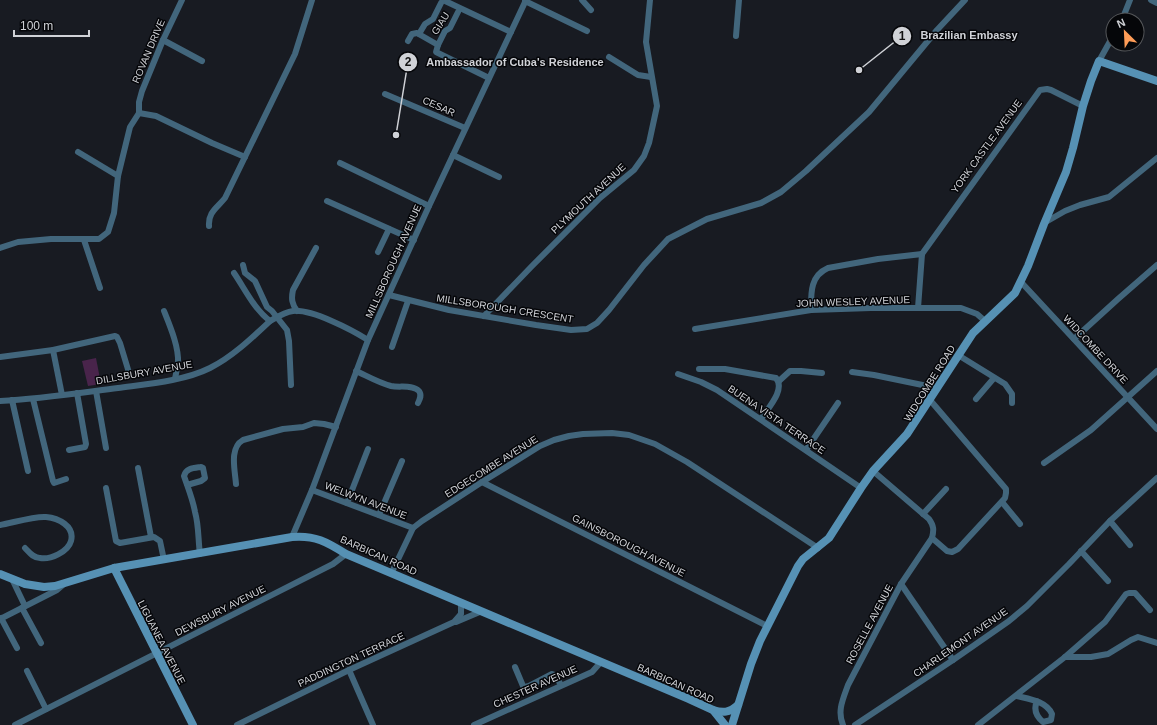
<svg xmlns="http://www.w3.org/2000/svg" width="1157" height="725" font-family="Arial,sans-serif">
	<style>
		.green { fill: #49244b }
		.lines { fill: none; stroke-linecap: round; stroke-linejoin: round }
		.street { stroke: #42667c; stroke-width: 6 }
		.secondary { stroke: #5691b4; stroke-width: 8 }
		.labels { text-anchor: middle; stroke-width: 3; stroke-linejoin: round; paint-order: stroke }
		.street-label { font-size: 10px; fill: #d0d2d7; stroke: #050609 }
		.leader { fill: none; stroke: #d0d2d7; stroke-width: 1.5 }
		.callout-dot { fill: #d0d2d7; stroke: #050609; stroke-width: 1.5 }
		.mark-label { font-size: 12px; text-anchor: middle; font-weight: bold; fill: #111 }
		.callout-label { font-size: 11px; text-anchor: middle; font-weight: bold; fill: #d0d2d7; stroke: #050609; stroke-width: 3; stroke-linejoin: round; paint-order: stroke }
	</style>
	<rect width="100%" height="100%" fill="#181b22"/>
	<path class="green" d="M96,358l5,26 -13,2 -6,-25z"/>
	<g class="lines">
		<g class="street">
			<path d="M443,0l68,32"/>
			<path d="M582,0l9,10"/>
			<path d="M1151,0l6,3"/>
			<path d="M525,1l62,30"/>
			<path d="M458,12l-8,16 -5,3 -7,14 -2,7 53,26"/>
			<path d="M1122,20l8,-20"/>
			<path d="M419,34l6,-10 8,-5 8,-16"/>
			<path d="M736,36l3,-36"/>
			<path d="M163,40l39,21"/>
			<path d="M408,41l4,-7 5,-1 21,12"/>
			<path d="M609,57l29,18 13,2"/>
			<path d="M1099,61l14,-25"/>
			<path d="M385,94l80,34"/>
			<path d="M139,113l17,3 56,27 33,14"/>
			<path d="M78,152l40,24"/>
			<path d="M453,155l46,22"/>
			<path d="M340,163l89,43"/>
			<path d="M327,201l87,39"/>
			<path d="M1044,223l21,-12 15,-6 29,-8 48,-39"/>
			<path d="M209,226c-1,-14 8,-18 16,-28l70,-144 17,-54"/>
			<path d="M84,240l16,48"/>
			<path d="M0,248l18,-6 33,-3h48l9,-7 6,-19 4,-37 12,-49 9,-14v-11l3,-11 21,-51 19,-40"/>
			<path d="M378,252l11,-23"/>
			<path d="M922,254l118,-164 7,-1 4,1 32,16"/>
			<path d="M243,265l2,8 10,8 12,26 5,4 15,19 2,11 2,44"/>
			<path d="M234,273c11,16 20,36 36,48"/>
			<path d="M1021,282l136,147"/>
			<path d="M389,295l60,15 87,15 35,5 16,-1 10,-6 12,-13 35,-45 24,-26 39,-20 54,-16 20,-11 25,-21 63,-59 68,-82 28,-30"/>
			<path d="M918,308l4,-54"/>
			<path d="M811,310c0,-17 -1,-34 17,-42l50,-9 44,-5"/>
			<path d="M164,311c6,15 15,36 14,52 -1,5 -2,11 -3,16"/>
			<path d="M297,311c-5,-7 -6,-12 -4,-21l23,-42"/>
			<path d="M484,316l48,-50 68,-68 34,-28 10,-14 5,-13 8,-37 -11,-64 4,-42"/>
			<path d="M695,329l116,-19 60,-2h90l16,6 8,7"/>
			<path d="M1074,339l44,-40 39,-34"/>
			<path d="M392,347l16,-46"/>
			<path d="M53,350l9,45"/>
			<path d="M958,355l47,29 7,10v9"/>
			<path d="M0,357l53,-7 62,-14 2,1 3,6 10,33"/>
			<path d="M699,369h26l51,9c10,12 -9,31 -15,41"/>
			<path d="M356,371c11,5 23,12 35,15 9,2 21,-2 28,5 3,4 1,8 -1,12"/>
			<path d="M852,372l22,3 63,13"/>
			<path d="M678,374l23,8 16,8 144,98"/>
			<path d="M779,381l11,-10h11l21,2"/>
			<path d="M96,391l10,57"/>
			<path d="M33,399l20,82 1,2 12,-4"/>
			<path d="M976,399l18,-21"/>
			<path d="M12,400l16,71"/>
			<path d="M0,401c40,-2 79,-8 118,-13 29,-4 66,-7 92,-20 22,-11 42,-30 60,-47 7,-4 15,-9 23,-10 19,-2 59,19 75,29"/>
			<path d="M69,450l16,-3 1,-3 -9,-51"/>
			<path d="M806,450l32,-47"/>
			<path d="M1044,463l47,-33 66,-59"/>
			<path d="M138,468l13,69"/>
			<path d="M873,471l56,48c5,7 5,11 3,19l15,13 5,1 6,-3 47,-51 1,-5v-4l-76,-89"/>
			<path d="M482,482l285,144"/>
			<path d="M236,484c-1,-14 -7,-36 7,-44l40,-11 20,-2 11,-4 10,1 12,3"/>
			<path d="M187,485l14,-4 4,-3 -2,-10 -2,-1c-7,1 -15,1 -17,9 4,12 9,24 11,36 4,14 3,28 5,42"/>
			<path d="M106,488l10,53 4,2 34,-6 6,4 4,19"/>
			<path d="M312,490l101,38"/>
			<path d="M1002,502l18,22"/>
			<path d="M347,503l21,-54"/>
			<path d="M923,514l23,-25"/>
			<path d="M379,515l23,-54"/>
			<path d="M1110,521l20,24"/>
			<path d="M0,525c12,-2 34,-9 46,-8 12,1 29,9 25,24 -3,11 -21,19 -31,17 -7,0 -11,-6 -15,-10"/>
			<path d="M292,537l20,-47 56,-150 61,-134 97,-206"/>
			<path d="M1081,551l27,30"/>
			<path d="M392,572l21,-44 9,-7 60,-39 58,-36 14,-6 15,-4 14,-2 29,-1 17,2 26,9 32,18 131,86"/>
			<path d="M12,579l13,27"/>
			<path d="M901,584l52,76"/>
			<path d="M22,608l19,35"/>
			<path d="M1,618l16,30"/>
			<path d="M0,619l57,-29 7,-6"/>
			<path d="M456,622l26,-11"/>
			<path d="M1065,657h26l17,-3 23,-14 7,-3 19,6"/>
			<path d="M515,667l8,19 2,1 4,-1 23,-12 3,1 6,10"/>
			<path d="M349,670l24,55"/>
			<path d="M27,671l19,38"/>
			<path d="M1017,696c12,3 29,5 35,18l-1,6 -8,2c-6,-5 -10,-12 -6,-21"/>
			<path d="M15,725l318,-161 13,-10"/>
			<path d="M237,725l112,-55 105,-48 7,-8v-12"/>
			<path d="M474,725l118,-53 9,-10"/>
			<path d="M843,725c-6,-14 0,-26 5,-40l53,-101 31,-46"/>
			<path d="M855,725l98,-65 56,-39 18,-15 42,-42 41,-43 47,-43"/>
			<path d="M978,725l87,-68 40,-35 21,-28 3,-1h6l15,17"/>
		</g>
		<g class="secondary">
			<path d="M114,568l79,157"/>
			<path d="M0,574l25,10 19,3 11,-1 59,-18 178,-31c23,-2 35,5 54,17l343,145 24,11 12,15"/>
			<path d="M713,710c10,3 16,3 25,-5"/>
			<path d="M732,725l19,-61 9,-23 38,-75 5,-7 26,-21 32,-50 12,-17 34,-37 66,-101 42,-40 13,-27 16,-42 22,-52 7,-24 10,-42 8,-25 8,-20 58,20"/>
		</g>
	</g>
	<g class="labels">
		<g class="street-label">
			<text transform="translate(440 23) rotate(-57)" y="4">GIAU</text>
			<text transform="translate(148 51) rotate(-67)" y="4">ROVAN DRIVE</text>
			<text transform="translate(439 106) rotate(24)" y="4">CESAR</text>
			<text transform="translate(986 146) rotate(-54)" y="4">YORK CASTLE AVENUE</text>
			<text transform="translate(588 198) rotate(-43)" y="4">PLYMOUTH AVENUE</text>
			<text transform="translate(393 261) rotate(-66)" y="4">MILLSBOROUGH AVENUE</text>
			<text transform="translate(853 301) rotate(-2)" y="4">JOHN WESLEY AVENUE</text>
			<text transform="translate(505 308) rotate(9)" y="4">MILLSBOROUGH CRESCENT</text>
			<text transform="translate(1096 349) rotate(47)" y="4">WIDCOMBE DRIVE</text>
			<text transform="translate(144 372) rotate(-10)" y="4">DILLSBURY AVENUE</text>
			<text transform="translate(929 383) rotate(-58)" y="4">WIDCOMBE ROAD</text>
			<text transform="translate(777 419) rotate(34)" y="4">BUENA VISTA TERRACE</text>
			<text transform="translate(491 466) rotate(-32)" y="4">EDGECOMBE AVENUE</text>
			<text transform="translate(366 500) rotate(21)" y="4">WELWYN AVENUE</text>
			<text transform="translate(629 545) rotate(27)" y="4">GAINSBOROUGH AVENUE</text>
			<text transform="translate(379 555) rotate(24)" y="4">BARBICAN ROAD</text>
			<text transform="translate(220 610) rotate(-27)" y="4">DEWSBURY AVENUE</text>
			<text transform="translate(869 624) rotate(-62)" y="4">ROSELLE AVENUE</text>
			<text transform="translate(162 642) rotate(63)" y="4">LIGUANEA AVENUE</text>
			<text transform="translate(960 642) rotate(-35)" y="4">CHARLEMONT AVENUE</text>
			<text transform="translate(351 659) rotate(-25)" y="4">PADDINGTON TERRACE</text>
			<text transform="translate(676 683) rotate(24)" y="4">BARBICAN ROAD</text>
			<text transform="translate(535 686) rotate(-24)" y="4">CHESTER AVENUE</text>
		</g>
	</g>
	<path class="leader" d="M859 70L902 36M396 135L408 62"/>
	<g class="callout-dot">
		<circle cx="859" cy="70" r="4"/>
		<circle cx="396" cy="135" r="4"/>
		<circle cx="902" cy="36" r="10"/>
		<circle cx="408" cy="62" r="10"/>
	</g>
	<g class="mark-label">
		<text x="902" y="40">1</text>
		<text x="408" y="66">2</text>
	</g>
	<g class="callout-label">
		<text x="969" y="39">Brazilian Embassy</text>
		<text x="515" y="66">Ambassador of Cuba's Residence</text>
	</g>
	<g transform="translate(1125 32) rotate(336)"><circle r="19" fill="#050609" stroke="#56585b"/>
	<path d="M0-3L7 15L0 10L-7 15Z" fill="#fe9c57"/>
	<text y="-6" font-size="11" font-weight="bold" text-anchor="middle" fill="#d0d2d7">N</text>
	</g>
	<path d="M14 30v6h75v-6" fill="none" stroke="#d0d2d7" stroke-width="2"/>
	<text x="20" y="30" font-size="12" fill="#d0d2d7" stroke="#050609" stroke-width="3" paint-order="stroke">100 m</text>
</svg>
